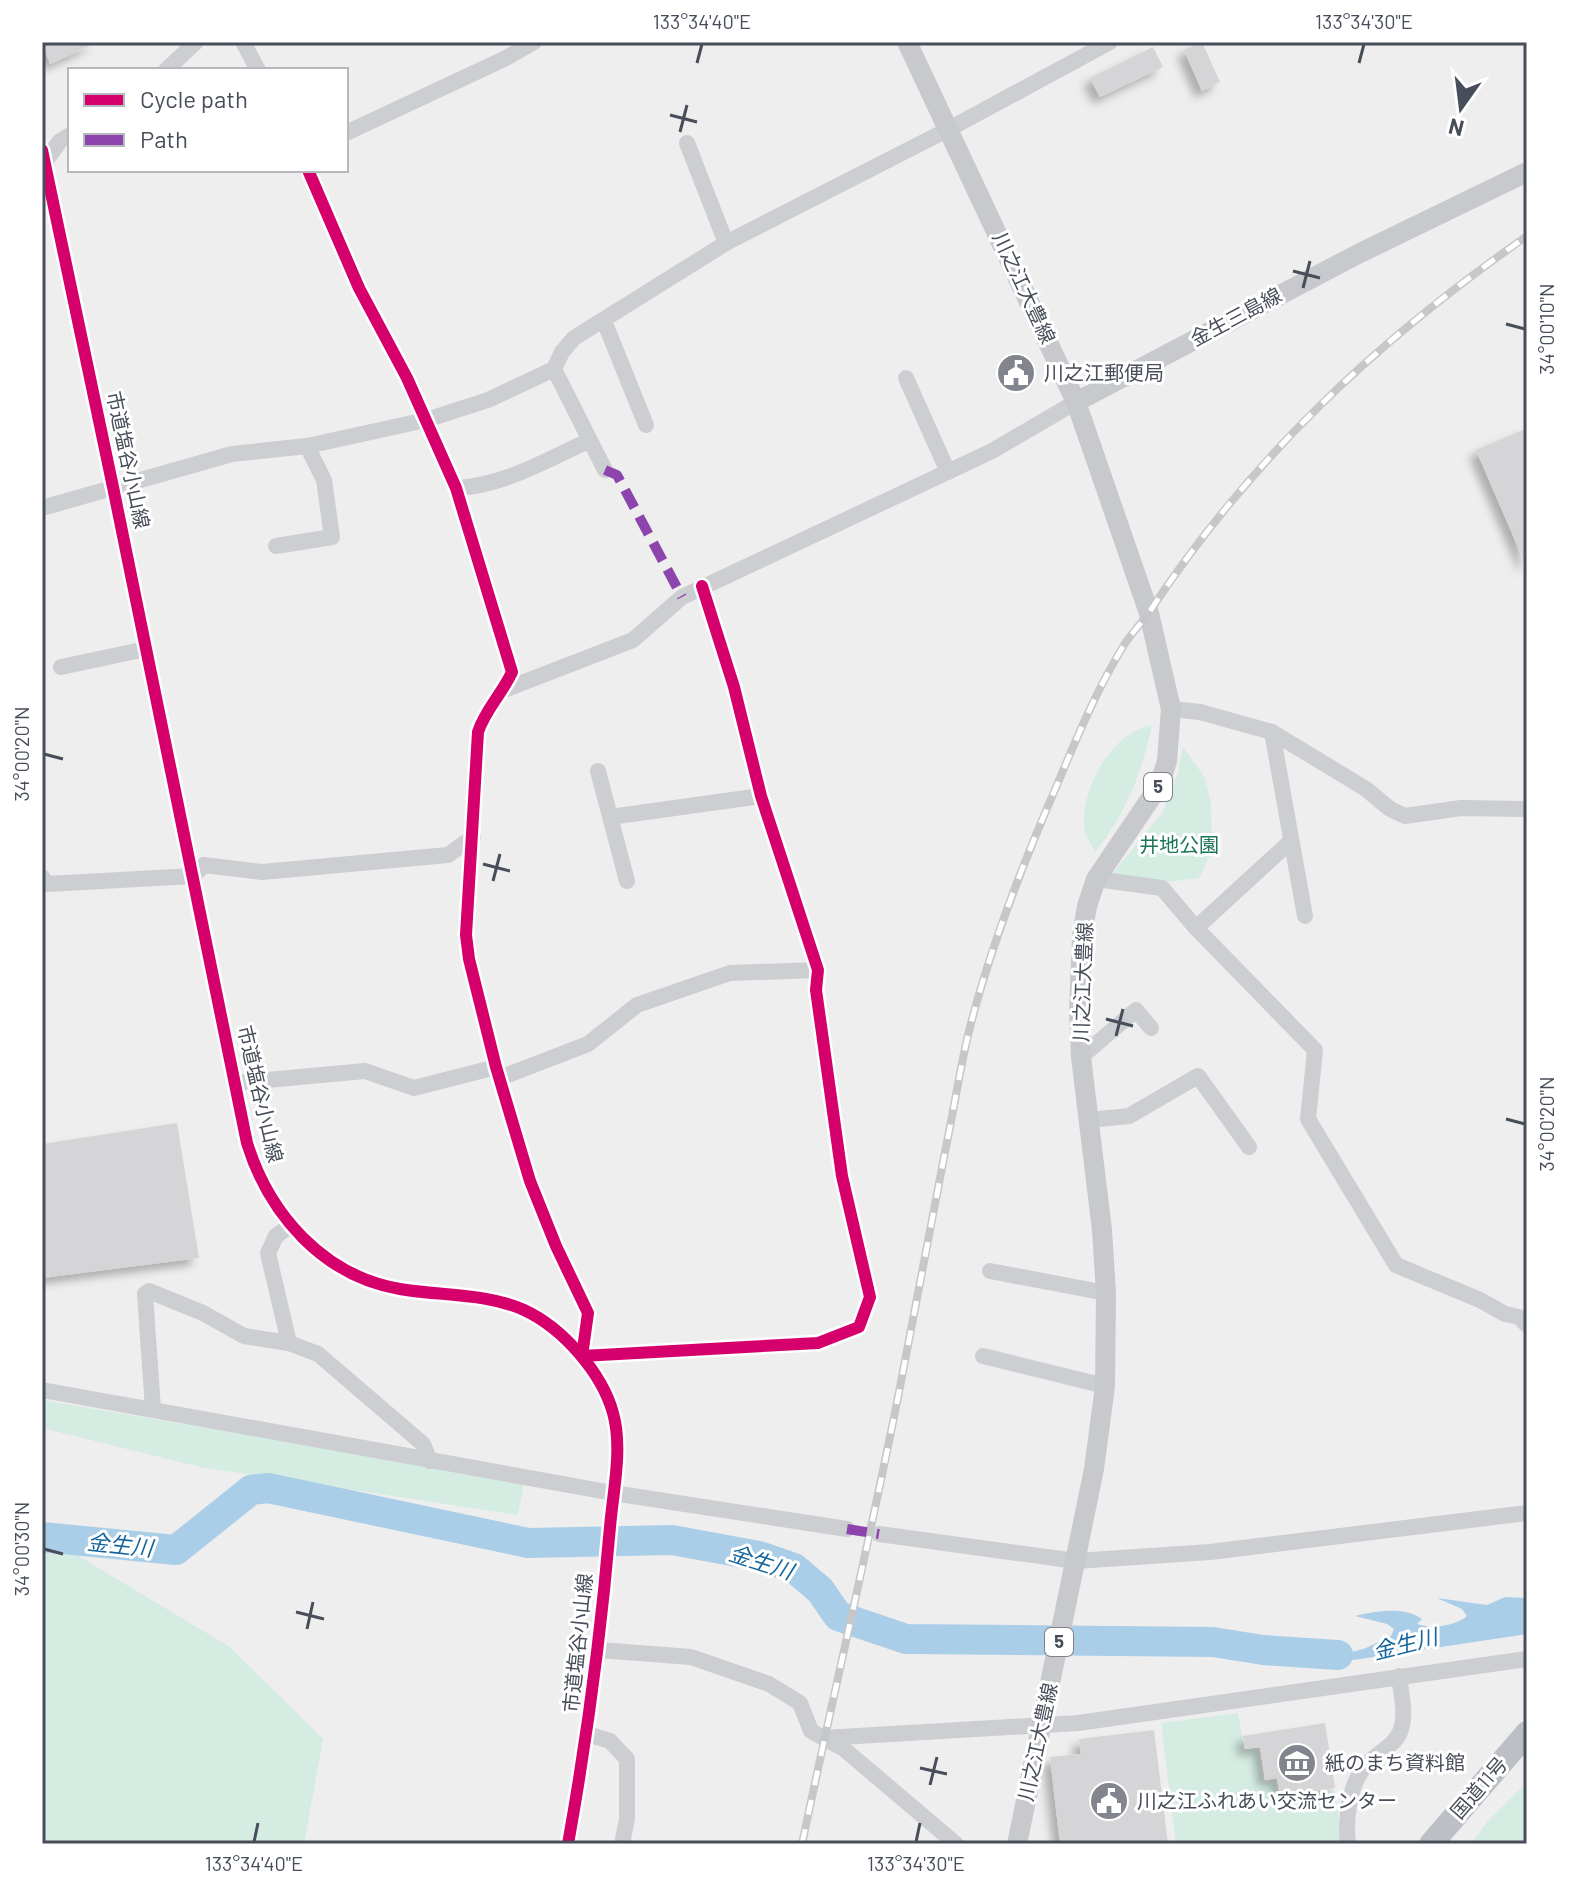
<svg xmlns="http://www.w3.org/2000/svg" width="1569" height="1886" font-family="Barlow,'Noto Sans JP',sans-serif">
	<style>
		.green { fill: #d4ece2 }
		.water { fill: #abcee8 }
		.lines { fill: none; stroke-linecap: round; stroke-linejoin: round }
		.river { stroke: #abcee8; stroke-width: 30 }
		.building { fill: #d5d5d7; filter: url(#shadow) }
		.minor { stroke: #ccced1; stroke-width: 16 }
		.major { stroke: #c7c9cd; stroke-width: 20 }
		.highway { stroke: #bcbfc5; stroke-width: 24 }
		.rail-casing { stroke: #c5c7c9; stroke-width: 8 }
		.rail { stroke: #fff; stroke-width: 5; stroke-dasharray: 15; stroke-linecap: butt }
		.quiet { stroke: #8e44ad; stroke-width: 10; stroke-dasharray: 20 10; stroke-linecap: butt }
		.cycleway-casing { stroke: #fff; stroke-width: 17 }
		.cycleway { stroke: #d6006c; stroke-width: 12 }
		.ticks { fill: none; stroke: #474d59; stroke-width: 3 }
		.labels { text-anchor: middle; stroke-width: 6; stroke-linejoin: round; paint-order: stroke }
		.shield { fill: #fff; stroke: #7e828b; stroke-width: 2 }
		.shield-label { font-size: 18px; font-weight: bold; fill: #474d59 }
		.street-label { font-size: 20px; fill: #474d59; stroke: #fff }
		.poi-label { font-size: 20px; fill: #474d59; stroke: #fff; text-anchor: start }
		.park-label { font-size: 20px; fill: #1d755a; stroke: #fff }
		.water-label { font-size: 22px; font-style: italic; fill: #16669d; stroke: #fff }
		.neatline { fill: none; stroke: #474d59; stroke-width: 3 }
		.ticks-label { font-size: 20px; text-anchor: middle; fill: #474d59 }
	</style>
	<defs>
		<filter id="shadow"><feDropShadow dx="-7" dy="7" stdDeviation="4" flood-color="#0004"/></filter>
	</defs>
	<rect width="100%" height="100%" fill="#efeeee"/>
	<g class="green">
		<path d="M1152,725c-10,48 -26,88 -57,127 -3,-6 -7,-12 -9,-17 -11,-38 25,-104 66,-110z"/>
		<path d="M1183,747l22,31 6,26 1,47 -13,27 -32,4 -54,-9 50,-61 15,-40z"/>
		<path d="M42,1400l482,82 -6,33 -318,-48 -158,-39z"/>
		<path d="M42,1545l20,1 168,101 93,92 -19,105h-262z"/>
		<path d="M1238,1713l6,37 14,-1 5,33 12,-1 3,18 56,-9 9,54h-167l-15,-121z"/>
		<path d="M1527,1782v62h-56l16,-22z"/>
	</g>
	<path class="water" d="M1505,1597l22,1v36l-173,26 -109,-8 104,1 17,-5 25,-12 3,-7 -7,-5 -32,-8c20,-5 50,-10 67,3l-5,5c15,5 38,2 50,-8l-5,-7 -25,-11 50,7z"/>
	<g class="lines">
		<path class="river" d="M42,1537l134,13 75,-60 17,-2 260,55 144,-3 87,16 35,12 26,22 18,26 68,23 307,3 50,8 75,5"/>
	</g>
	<g class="building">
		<path d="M42,42h56l-48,22z"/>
		<path d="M1202,42l18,40 -18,9 -18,-41z"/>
		<path d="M1153,47l10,20 -63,30 -10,-19z"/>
		<path d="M1527,428v140l-51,-118z"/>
		<path d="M177,1123l22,135 -157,20v-134z"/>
		<path d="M1325,1723l10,65 -55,8 -3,-18 -12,2 -5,-33 -15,2 -2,-13z"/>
		<path d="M1154,1730l14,114h-108l-10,-87 31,-3 -2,-15z"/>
	</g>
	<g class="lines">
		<g class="minor">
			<path d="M243,42l15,28"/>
			<path d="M166,70l30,-28"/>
			<path d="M346,133l158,-74 30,-17"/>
			<path d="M687,143l39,100"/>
			<path d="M42,150l71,337 134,656c22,71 76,133 153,146 40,7 87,4 124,21 39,18 78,63 89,103 10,35 0,78 -3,114 -9,107 -23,211 -42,317"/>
			<path d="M42,166l18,-25 10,-6"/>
			<path d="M308,170l51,118 48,90 49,110 56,184c-10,22 -27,38 -34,60l-12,203 3,24 27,108 34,114 26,65 32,67 -6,43 236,-13 41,-16 11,-30 -28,-121 -26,-186 2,-20 -57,-174 -27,-109 -32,-101"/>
			<path d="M604,321l42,104"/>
			<path d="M554,369l51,101"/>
			<path d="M906,378l42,94"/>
			<path d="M456,488c47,-2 91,-28 132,-47"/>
			<path d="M42,508l190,-54 75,-8 119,-26 62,-20 66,-31 8,-17 12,-14 152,-95 223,-114 161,-87"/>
			<path d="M276,546l56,-9 -8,-57 -17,-34"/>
			<path d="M61,667l85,-18"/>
			<path d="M504,690l129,-50 49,-43 310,-146 84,-49"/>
			<path d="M1171,709l29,3 72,20 94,57 24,20 15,7 56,-8 66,1"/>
			<path d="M1272,732l33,184"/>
			<path d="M598,771l29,110"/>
			<path d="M610,817l151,-21"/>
			<path d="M42,877l5,7 146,-8 11,-11 58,7 186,-17 25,-18"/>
			<path d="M1096,879l66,9 34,40 119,122 -7,69 88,146 84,35 25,14 14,3 8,8"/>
			<path d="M1196,928l95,-87"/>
			<path d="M1081,1057l55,-47 15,18"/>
			<path d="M500,1078l88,-34 49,-39 93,-32 88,-3"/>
			<path d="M235,1083l130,-12 49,17 82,-21"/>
			<path d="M1089,1120l40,-4 69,-40 51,71"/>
			<path d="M291,1225l-15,11 -8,17 21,90 29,11 105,90 7,17"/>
			<path d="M990,1271l116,22"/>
			<path d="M983,1356l122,30"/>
			<path d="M42,1390l571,103 234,36"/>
			<path d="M153,1409l-8,-115 4,-3 54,22 41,23 45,7"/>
			<path d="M879,1534l197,27 134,-9 317,-39"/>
			<path d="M599,1650l92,7 78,27 31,19 11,28 33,18 112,95"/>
			<path d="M587,1734l23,7 17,18v60l-5,25"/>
			<path d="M824,1738l254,-15 449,-64"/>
			<path d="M1348,1844c-3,-26 1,-63 21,-82 10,-10 25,-16 31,-30 7,-17 1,-38 -1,-56"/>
		</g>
		<g class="major">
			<path d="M907,42l169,360 73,211 22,96 -4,52 -8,25 -63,93 -9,27 -5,30 -3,74 2,47 21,173 4,63 -1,93 -11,83 -77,375"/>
			<path d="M1076,402l284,-149 167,-81"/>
		</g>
		<path class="highway" d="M1431,1844l96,-111"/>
		<g class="rail-casing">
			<path id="rail" d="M802,1844c32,-153 68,-304 98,-457 15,-78 30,-156 45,-235 8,-38 14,-78 23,-117 21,-85 54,-169 89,-250 20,-48 40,-96 67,-140 8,-13 20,-24 28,-37 102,-153 225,-267 375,-372"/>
		</g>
		<use href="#rail" class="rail"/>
		<g class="quiet">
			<path d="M605,470l12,5 65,122"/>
			<path d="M847,1529l32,5"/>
		</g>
		<g class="cycleway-casing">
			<g id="cycleway">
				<path d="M42,150l71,337 134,656c22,71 76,133 153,146 40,7 87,4 124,21 39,18 78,63 89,103 10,35 0,78 -3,114 -9,107 -23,211 -42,317"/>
				<path d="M308,170l51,118 48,90 49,110 56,184c-10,22 -27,38 -34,60l-12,203 3,24 27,108 34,114 26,65 32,67 -6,43 236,-13 41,-16 11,-30 -28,-121 -26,-186 2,-20 -57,-174 -27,-109 -32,-101"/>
			</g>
		</g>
		<use href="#cycleway" class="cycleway"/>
	</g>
	<path class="ticks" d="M697,63l5,-19M1359,63l5,-19M670,115l27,7M680,132l7,-27M1293,271l27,7M1303,288l7,-27M1506,324l19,5M44,754l19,5M483,864l27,7M493,881l7,-27M1106,1019l27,7M1116,1036l7,-27M1506,1119l19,5M44,1549l19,5M296,1612l28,7M307,1629l6,-27M920,1768l27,6M930,1785l7,-28M254,1842l4,-19M916,1842l4,-19"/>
	<defs>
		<g id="civic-disc" transform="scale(2)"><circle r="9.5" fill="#82858d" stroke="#fff"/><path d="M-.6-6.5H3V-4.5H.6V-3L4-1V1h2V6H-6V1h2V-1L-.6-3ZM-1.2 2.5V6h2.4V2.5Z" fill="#fff"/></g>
		<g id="museum-disc" transform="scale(2)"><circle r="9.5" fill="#82858d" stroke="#fff"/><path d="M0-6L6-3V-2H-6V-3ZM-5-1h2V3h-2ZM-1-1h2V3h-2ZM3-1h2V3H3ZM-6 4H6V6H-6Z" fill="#fff"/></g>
	</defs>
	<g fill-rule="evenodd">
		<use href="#civic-disc" x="1016" y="373"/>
		<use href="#museum-disc" x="1297" y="1763"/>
		<use href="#civic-disc" x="1109" y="1801"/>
	</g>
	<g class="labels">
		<g class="shield">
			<rect x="1144" y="773" width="28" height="28" rx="6"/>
			<rect x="1045" y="1628" width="28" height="28" rx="6"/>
		</g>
		<g class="shield-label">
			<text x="1158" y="793">5</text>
			<text x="1059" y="1648">5</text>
		</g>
		<g class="street-label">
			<text transform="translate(1024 288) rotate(65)" y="7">川之江大豊線</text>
			<text transform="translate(1236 317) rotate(-28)" y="7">金生三島線</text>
			<text transform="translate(128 460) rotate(78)" y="7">市道塩谷小山線</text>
			<text transform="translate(1083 982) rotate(-88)" y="7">川之江大豊線</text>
			<text transform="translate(260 1094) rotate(77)" y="7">市道塩谷小山線</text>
			<text transform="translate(578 1643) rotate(-84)" y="7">市道塩谷小山線</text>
			<text transform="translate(1038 1742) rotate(-78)" y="7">川之江大豊線</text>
			<text transform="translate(1479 1788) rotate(-49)" y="7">国道11号</text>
		</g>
		<g class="poi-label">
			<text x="1044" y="380">川之江郵便局</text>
			<text x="1325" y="1770">紙のまち資料館</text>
			<text x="1137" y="1808">川之江ふれあい交流センター</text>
		</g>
		<g class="park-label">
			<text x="1179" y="852">井地公園</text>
		</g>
		<g class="water-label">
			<text transform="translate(120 1545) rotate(6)" y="8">金生川</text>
			<text transform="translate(761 1562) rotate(18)" y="8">金生川</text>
			<text transform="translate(1405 1644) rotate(-14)" y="8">金生川</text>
		</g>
	</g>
	<rect width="1569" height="1886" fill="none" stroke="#ffffff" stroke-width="88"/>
	<rect x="68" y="68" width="280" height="104" fill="#ffffff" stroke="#b5b8bd" stroke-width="2"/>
	<rect x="84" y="94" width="40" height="12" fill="#d6006c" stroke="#b5b8bd" stroke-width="2"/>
	<text x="140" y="108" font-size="24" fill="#474d59">Cycle path</text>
	<rect x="84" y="134" width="40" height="12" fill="#8e44ad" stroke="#b5b8bd" stroke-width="2"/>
	<text x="140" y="148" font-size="24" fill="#474d59">Path</text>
	<g transform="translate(1461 108) rotate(194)" stroke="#ffffff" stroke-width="6" paint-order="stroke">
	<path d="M0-6L14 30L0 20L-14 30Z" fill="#474d59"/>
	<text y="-12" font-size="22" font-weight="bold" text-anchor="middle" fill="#474d59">N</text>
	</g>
	<rect x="44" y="44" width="1481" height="1798" class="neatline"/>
	<g class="ticks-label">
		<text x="702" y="29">133°34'40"E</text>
		<text x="1364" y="29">133°34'30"E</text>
		<text transform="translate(1547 329) rotate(-90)" y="7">34°00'10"N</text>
		<text transform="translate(22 754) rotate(-90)" y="7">34°00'20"N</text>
		<text transform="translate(1547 1124) rotate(-90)" y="7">34°00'20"N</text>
		<text transform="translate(22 1549) rotate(-90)" y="7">34°00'30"N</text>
		<text x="254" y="1871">133°34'40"E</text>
		<text x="916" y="1871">133°34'30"E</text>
	</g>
</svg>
